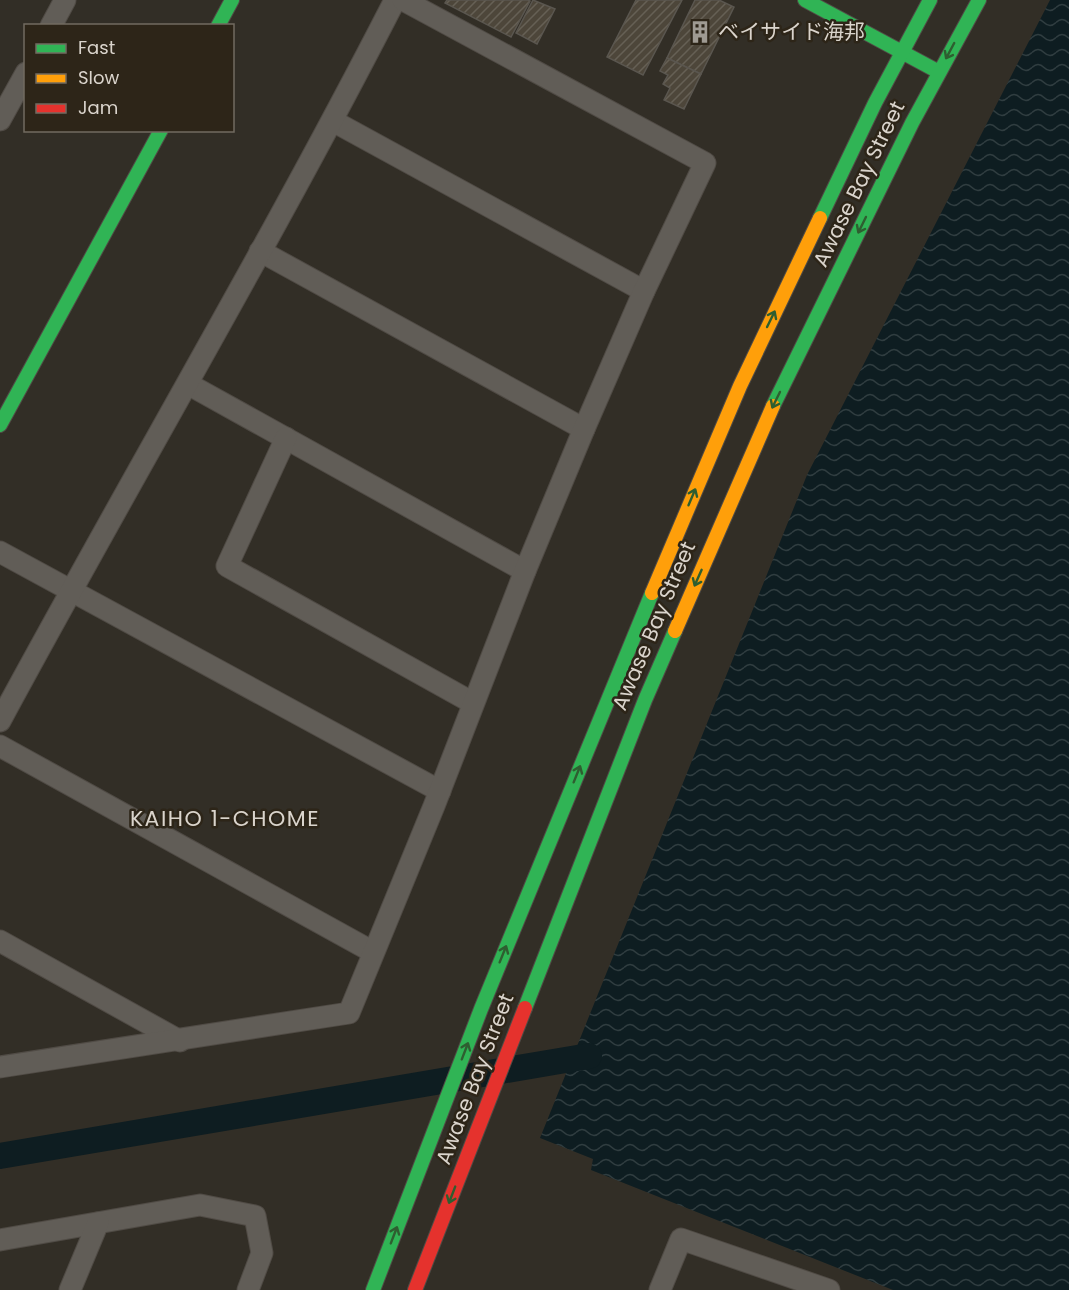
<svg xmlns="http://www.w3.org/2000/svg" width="1069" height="1290" font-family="Poppins,'Noto Sans JP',sans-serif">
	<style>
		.water { fill: url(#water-waves) }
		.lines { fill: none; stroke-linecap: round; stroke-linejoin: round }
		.canal { stroke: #0e1d21; stroke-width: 26 }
		.building { fill: url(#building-hatch); stroke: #5a564f; stroke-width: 1.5 }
		.street-casing { stroke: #504b45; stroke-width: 23 }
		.fast-casing { stroke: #504b45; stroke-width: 16 }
		.slow-casing { stroke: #504b45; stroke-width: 16 }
		.jam-casing { stroke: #504b45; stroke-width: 16 }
		.street { stroke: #615d57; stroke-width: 21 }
		.fast { stroke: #30b455; stroke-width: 14 }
		.slow { stroke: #ff9f0a; stroke-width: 14 }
		.jam { stroke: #e5322d; stroke-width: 14 }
		.oneway { stroke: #2e5e30 }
		.labels { text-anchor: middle; stroke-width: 5; stroke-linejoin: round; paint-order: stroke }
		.poi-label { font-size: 21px; fill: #dad4cc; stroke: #2d2518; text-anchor: start }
		.street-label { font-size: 21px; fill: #dad4cc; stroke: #2d2518 }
		.neighbourhood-label { font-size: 22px; letter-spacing: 1.5px; fill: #dad4cc; stroke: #2d2518 }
	</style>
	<defs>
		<pattern id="water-waves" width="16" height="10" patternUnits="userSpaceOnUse" patternTransform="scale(1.5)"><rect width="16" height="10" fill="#0e1d21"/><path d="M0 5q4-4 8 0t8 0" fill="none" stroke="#303d40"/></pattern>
		<pattern id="building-hatch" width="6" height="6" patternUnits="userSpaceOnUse" patternTransform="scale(1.5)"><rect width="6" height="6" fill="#4d463a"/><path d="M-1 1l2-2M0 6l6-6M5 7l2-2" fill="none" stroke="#666055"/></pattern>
	</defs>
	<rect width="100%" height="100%" fill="#322e26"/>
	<path class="water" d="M1050,0h19v1290h-176l-302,-120 2,-11 -53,-21 267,-663z"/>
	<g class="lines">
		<path class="canal" d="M0,1156l589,-100"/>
	</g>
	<g class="building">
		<path d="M447,0h81l2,1 -19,36 -66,-34z"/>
		<path d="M533,0l22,9 -18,35 -21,-11z"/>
		<path d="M636,0h46l-39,75 -36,-18z"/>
		<path d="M695,0h24l15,7 -33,67 -34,-16z"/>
		<path d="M667,58l34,16 -17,35 -20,-9 6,-12 -7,-4 5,-9 -8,-4z"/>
	</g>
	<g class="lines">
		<g class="street-casing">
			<g id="street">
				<path d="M51,26l14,-26"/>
				<path d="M0,120l26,-47"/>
				<path d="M333,121l311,170"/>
				<path d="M260,251l324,178"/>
				<path d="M188,384l337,187"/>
				<path d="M286,438l-59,128 246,137"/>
				<path d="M0,552l440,239"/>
				<path d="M0,721c130,-241 270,-477 395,-721"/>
				<path d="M0,746l373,206"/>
				<path d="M0,941l180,100"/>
				<path d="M0,1067l349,-54 85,-207 91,-235 59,-142 60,-138 61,-128 -302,-163"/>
				<path d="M0,1240l200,-35 55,11 7,37 -14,37"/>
				<path d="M70,1290l28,-67"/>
				<path d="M660,1290l21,-51 148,51"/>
			</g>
		</g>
		<g class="fast-casing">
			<g id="fast">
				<path d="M805,0l134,72"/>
				<path d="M218,26l14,-26"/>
				<path d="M820,218l55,-115 55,-103"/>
				<path d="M773,406l139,-283 67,-123"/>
				<path d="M0,425l161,-295"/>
				<path d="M525,1008l120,-308 30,-69"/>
				<path d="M373,1290l108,-281 171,-416"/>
			</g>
		</g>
		<g class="slow-casing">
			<g id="slow">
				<path d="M652,593l88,-207 80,-168"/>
				<path d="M675,631l98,-225"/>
			</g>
		</g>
		<g class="jam-casing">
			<path id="jam" d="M415,1290l110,-282"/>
		</g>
		<use href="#street" class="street"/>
		<use href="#fast" class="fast"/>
		<use href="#slow" class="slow"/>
		<use href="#jam" class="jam"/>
	</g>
	<defs><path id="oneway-shaft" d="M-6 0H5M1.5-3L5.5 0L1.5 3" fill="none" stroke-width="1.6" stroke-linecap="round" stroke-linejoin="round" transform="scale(1.5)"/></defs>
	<g class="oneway">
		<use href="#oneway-shaft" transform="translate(950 51) rotate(118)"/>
		<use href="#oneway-shaft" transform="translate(862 225) rotate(116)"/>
		<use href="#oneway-shaft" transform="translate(771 319) rotate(-64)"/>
		<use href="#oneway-shaft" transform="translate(776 400) rotate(116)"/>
		<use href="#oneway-shaft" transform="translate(692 497) rotate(-67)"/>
		<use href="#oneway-shaft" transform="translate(698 578) rotate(114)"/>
		<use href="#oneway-shaft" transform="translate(577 774) rotate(-68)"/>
		<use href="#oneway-shaft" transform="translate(503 954) rotate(-68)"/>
		<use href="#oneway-shaft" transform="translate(465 1051) rotate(-69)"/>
		<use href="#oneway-shaft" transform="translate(452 1195) rotate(111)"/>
		<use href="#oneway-shaft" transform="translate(394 1235) rotate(-69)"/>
	</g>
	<defs>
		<g id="building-bare" transform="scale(1.8)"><path d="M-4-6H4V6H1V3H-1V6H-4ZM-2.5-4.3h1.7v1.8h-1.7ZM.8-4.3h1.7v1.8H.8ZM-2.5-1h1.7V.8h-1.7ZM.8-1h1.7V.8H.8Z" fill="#9f9a92" stroke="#2d2518" stroke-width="2.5" paint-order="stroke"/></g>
	</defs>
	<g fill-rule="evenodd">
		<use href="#building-bare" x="700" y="32"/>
	</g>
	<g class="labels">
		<g class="poi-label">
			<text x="718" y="39">ベイサイド海邦</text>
		</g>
		<g class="street-label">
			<text transform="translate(859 184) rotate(-64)" y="7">Awase Bay Street</text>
			<text transform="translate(654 626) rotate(-67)" y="7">Awase Bay Street</text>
			<text transform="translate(475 1079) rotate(-69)" y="7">Awase Bay Street</text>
		</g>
		<g class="neighbourhood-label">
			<text x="225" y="826">KAIHO 1-CHOME</text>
		</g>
	</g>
	<rect x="24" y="24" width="210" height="108" fill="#2d2518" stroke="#726b60" stroke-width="1.5"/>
	<rect x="36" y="44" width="30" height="9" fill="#30b455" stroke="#726b60" stroke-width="1.5"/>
	<text x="78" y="54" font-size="18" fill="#dad4cc">Fast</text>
	<rect x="36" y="74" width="30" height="9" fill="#ff9f0a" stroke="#726b60" stroke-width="1.5"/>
	<text x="78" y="84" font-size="18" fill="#dad4cc">Slow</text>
	<rect x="36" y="104" width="30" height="9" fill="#e5322d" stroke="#726b60" stroke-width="1.5"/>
	<text x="78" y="114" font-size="18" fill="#dad4cc">Jam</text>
</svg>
